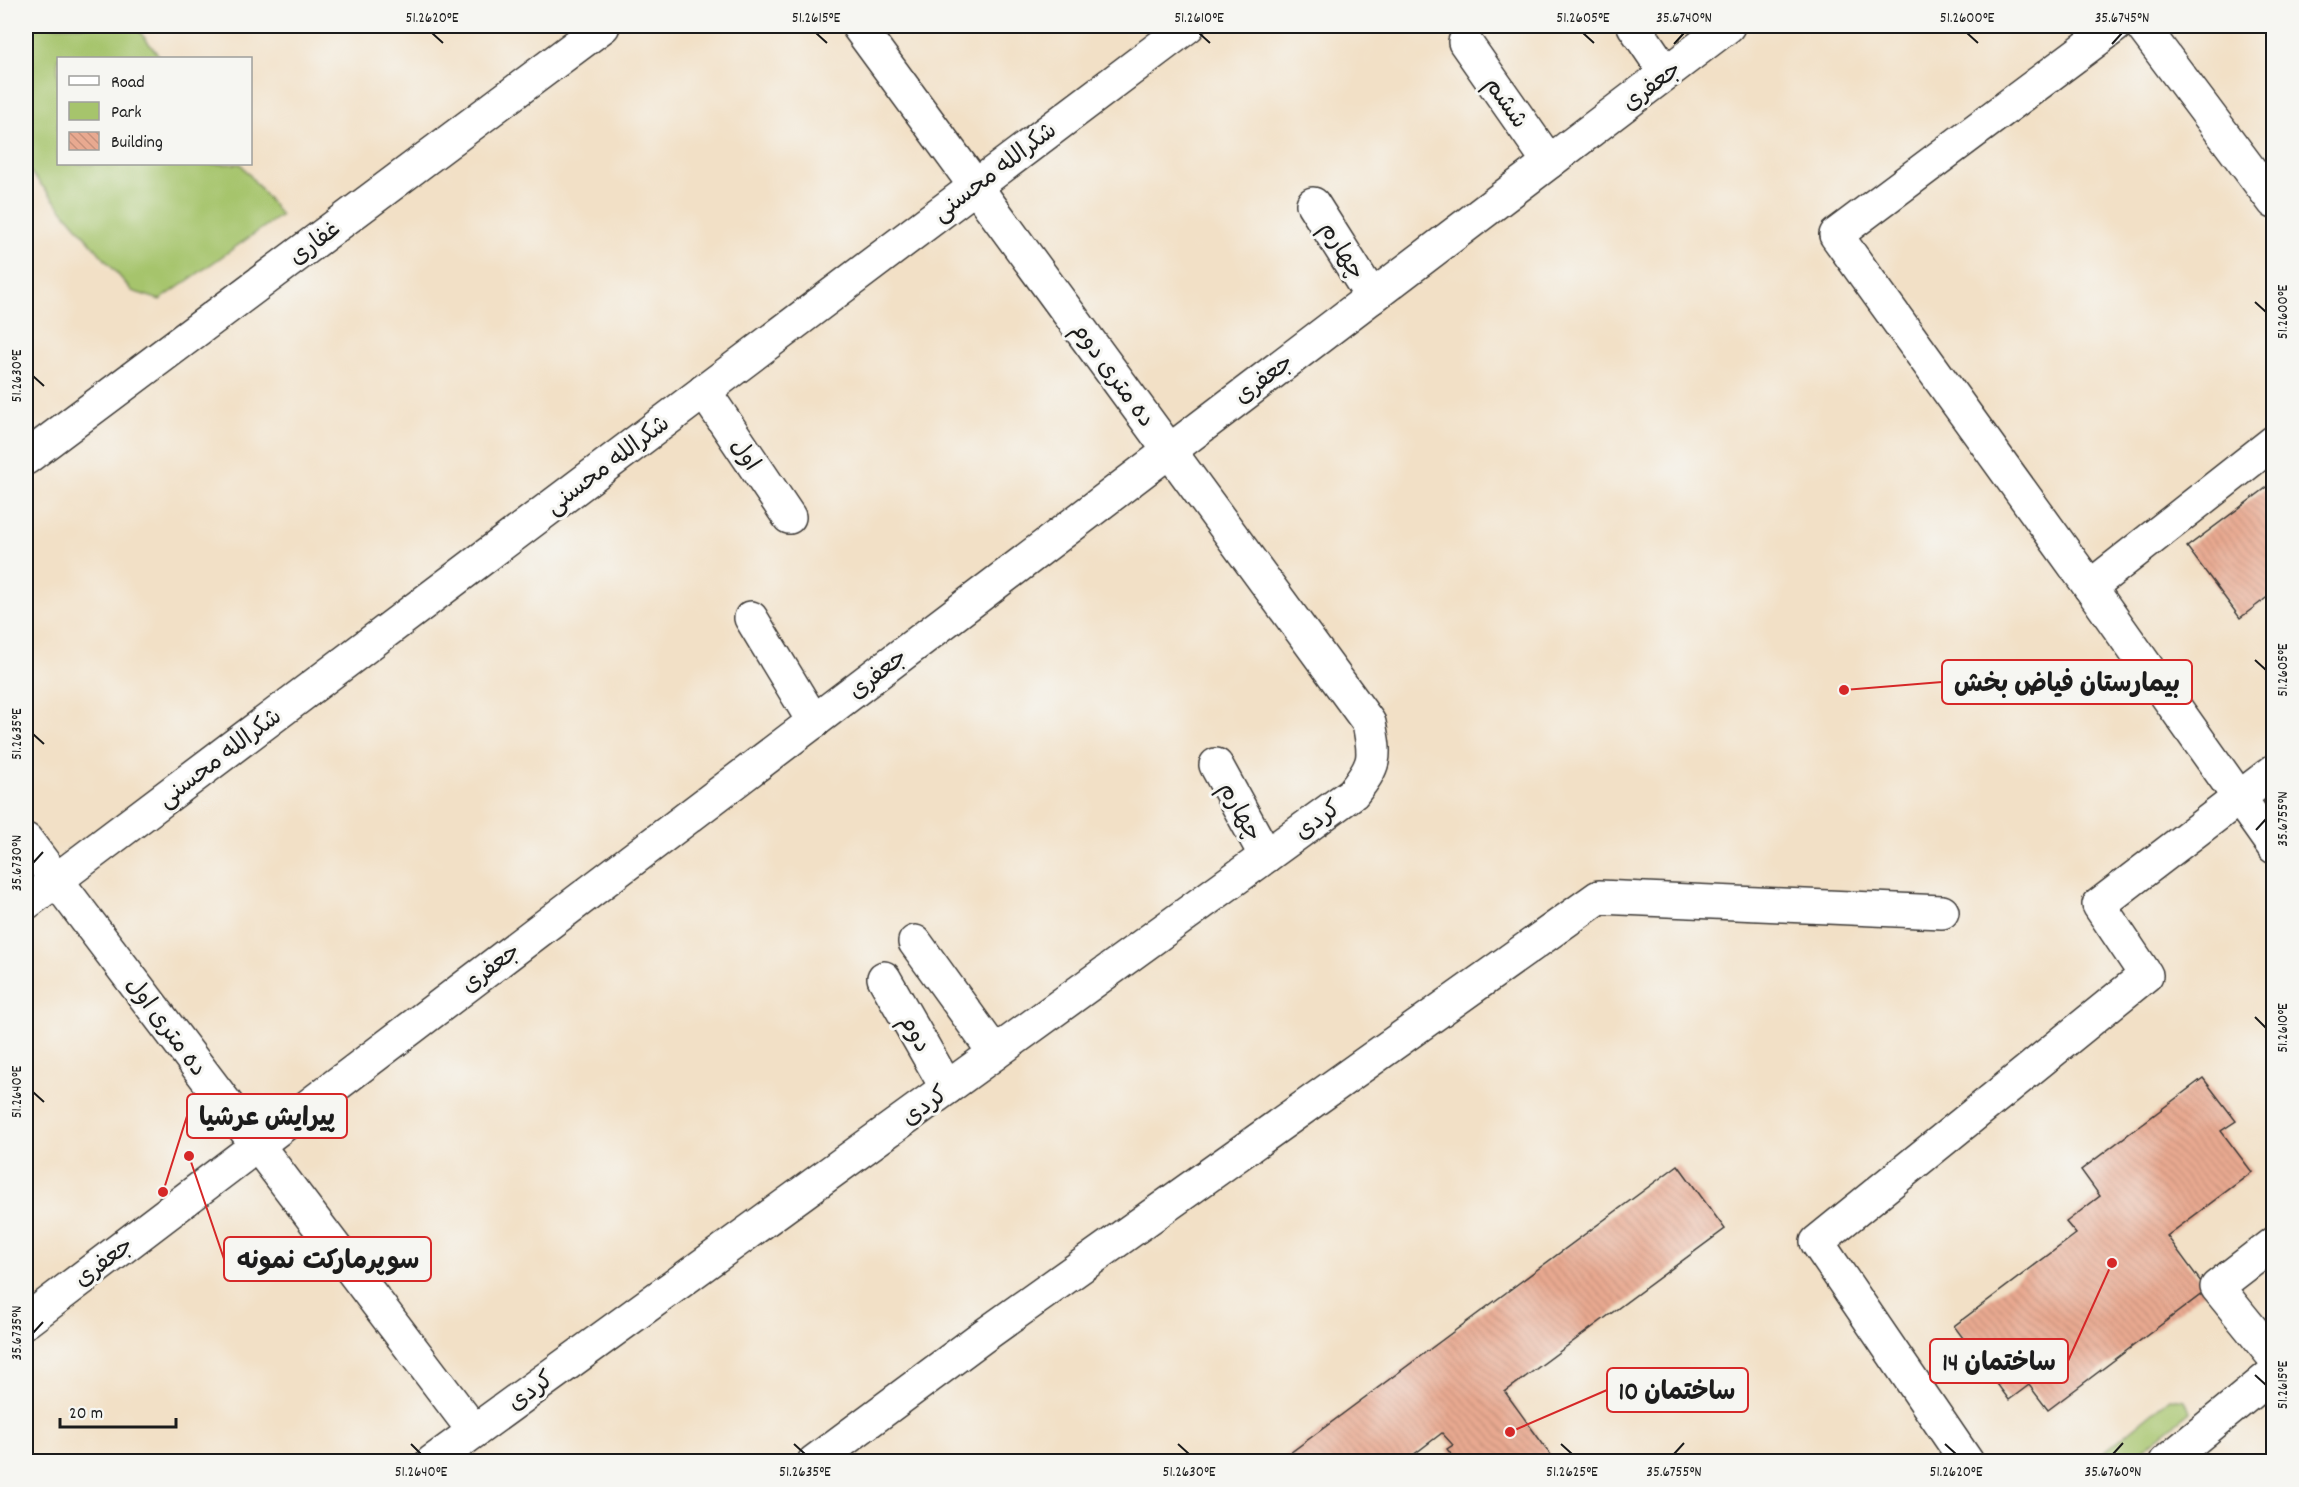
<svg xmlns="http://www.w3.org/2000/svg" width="2299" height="1487" font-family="Dekko,'Playpen Sans Arabic',sans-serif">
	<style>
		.green { fill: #a6c46c; stroke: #617044; stroke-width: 1.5 }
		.building { fill: url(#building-back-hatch) }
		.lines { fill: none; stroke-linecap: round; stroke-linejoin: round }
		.minor-casing { stroke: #3c3936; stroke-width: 36 }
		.minor { stroke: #fff; stroke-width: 33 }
		.ticks { fill: none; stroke: #1c1c1c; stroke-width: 2 }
		.labels { text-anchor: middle; stroke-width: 6; stroke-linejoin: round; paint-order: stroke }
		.street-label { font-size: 24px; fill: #1c1c1c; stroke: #f6f6f2 }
		.leader { fill: none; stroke: #d62828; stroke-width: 2 }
		.callout-dot { fill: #d62828; stroke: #f6f6f2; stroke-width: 2 }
		.callout { fill: #f6f6f2; stroke: #d62828; stroke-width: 2 }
		.callout-label { font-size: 26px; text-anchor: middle; font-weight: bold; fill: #1c1c1c }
		.neatline { fill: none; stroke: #1c1c1c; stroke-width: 2 }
		.ticks-label { font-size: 15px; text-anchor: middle; fill: #1c1c1c }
	</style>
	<defs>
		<pattern id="building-back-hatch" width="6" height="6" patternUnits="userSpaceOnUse" patternTransform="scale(1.5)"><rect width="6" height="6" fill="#e8a990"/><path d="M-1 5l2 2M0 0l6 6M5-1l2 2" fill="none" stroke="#c6917c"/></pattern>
	</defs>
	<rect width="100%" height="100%" fill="#f6f6f2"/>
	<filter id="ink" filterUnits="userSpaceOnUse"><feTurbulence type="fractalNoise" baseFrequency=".0167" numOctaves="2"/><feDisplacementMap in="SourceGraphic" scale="12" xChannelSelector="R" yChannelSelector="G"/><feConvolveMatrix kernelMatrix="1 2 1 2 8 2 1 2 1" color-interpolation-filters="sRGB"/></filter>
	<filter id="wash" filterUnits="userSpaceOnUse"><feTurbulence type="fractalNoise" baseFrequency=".008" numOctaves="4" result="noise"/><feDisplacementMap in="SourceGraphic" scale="24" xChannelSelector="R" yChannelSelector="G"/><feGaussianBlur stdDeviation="1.35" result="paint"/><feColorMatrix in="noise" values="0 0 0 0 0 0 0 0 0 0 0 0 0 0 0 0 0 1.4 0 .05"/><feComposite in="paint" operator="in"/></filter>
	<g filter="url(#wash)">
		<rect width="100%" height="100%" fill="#f2e0c6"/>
		<g class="green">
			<path d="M26,26h109l26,32h-103v106h183l40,51 -121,85 -28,-9 -106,-124z"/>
			<path d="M2170,1398l15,2 5,12 -62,49h-35z"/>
		</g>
		<g id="blocks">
			<g class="building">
				<path d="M2274,482v110l-34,26 -53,-71z"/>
				<path d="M2203,1078l33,43 -15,10 31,41 -85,64 40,54 -159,120 -19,-25 -20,15 -55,-74 122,-92 -10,-12 34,-26 -19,-26z"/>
				<path d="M1678,1165l47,64 -220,163 51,70h-99l-10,-13 6,-4 -11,-12 -38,29h-126z"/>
			</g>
		</g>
	</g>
	<g filter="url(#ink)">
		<use href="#blocks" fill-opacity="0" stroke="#3c3936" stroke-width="1.5"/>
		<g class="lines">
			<g class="minor-casing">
				<g id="minor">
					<path d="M1634,26l32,47"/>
					<path d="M2115,26l-279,209 254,352 184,260"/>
					<path d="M2142,26l132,176"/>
					<path d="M1465,42l84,120"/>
					<path d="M1313,204l59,93"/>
					<path d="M704,391l85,126"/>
					<path d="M26,458l577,-432"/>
					<path d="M2090,587l184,-145"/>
					<path d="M751,618l63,104"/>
					<path d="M1216,765l50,91"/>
					<path d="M26,840l448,591"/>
					<path d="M26,903l1162,-877"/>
					<path d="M915,942l80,111"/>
					<path d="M884,978l63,110"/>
					<path d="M2274,1243l-57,44 57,70"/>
					<path d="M26,1321l1702,-1295"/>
					<path d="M432,1462l921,-669c23,-29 23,-35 16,-70l-511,-697"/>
					<path d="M814,1462l168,-125 617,-440 343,15"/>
					<path d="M1967,1462l-150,-220 329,-267 -47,-70 175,-134"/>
					<path d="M2166,1462l108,-89"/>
				</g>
			</g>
			<use href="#minor" class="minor"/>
		</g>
	</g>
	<path class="ticks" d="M432,33l11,10M816,33l11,10M1199,33l11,10M1583,33l11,10M1967,33l11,10M1674,44l10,-11M2112,44l10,-11M2255,302l11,10M33,376l11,10M2255,660l11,10M33,734l11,10M2256,830l10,-11M33,863l10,-11M2255,1017l11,11M33,1092l11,10M33,1333l10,-11M2255,1375l11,10M411,1444l10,10M794,1444l11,10M1178,1444l11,10M1561,1444l11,10M1945,1444l11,10M1674,1454l10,-11M2113,1454l10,-11"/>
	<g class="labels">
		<g class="street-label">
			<text transform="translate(1651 85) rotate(-37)" y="8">جعفری</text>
			<text transform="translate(1507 102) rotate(55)" y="8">ششم</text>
			<text transform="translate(994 171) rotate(-37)" y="8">شکرالله محسنی</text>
			<text transform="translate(314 242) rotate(-37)" y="8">غفاری</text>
			<text transform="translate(1343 250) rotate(58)" y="8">چهارم</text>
			<text transform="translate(1114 374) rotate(54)" y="8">ده متری دوم</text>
			<text transform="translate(1263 378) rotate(-37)" y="8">جعفری</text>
			<text transform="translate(746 454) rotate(56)" y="8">اول</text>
			<text transform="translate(607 464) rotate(-37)" y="8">شکرالله محسنی</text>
			<text transform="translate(877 673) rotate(-38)" y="8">جعفری</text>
			<text transform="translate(219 757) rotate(-37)" y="8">شکرالله محسنی</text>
			<text transform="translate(1241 811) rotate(61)" y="8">چهارم</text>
			<text transform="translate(1317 819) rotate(-36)" y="8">کردی</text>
			<text transform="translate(490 967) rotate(-37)" y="8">جعفری</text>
			<text transform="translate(167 1026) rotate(53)" y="8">ده متری اول</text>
			<text transform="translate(916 1033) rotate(60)" y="8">دوم</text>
			<text transform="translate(924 1105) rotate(-36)" y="8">کردی</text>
			<text transform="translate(103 1261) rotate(-37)" y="8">جعفری</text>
			<text transform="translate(530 1390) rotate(-36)" y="8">کردی</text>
		</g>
	</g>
	<path class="leader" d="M1844 690L1942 682M163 1192L187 1116M189 1156L224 1259M2112 1263L2068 1361M1510 1432L1607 1390"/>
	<g class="callout-dot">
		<circle cx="1844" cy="690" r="6"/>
		<circle cx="163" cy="1192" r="6"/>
		<circle cx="189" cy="1156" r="6"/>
		<circle cx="2112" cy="1263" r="6"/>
		<circle cx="1510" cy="1432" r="6"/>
	</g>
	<g class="callout">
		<rect x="1942" y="660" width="250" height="44" rx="6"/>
		<rect x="187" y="1094" width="160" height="44" rx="6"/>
		<rect x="224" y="1237" width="207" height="44" rx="6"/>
		<rect x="1930" y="1339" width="138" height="44" rx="6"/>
		<rect x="1607" y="1368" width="141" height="44" rx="6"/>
	</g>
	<g class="callout-label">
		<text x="2067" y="691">بیمارستان فیاض بخش</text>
		<text x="267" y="1125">پیرایش عرشیا</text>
		<text x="328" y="1268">سوپرمارکت نمونه</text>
		<text x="1999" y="1370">ساختمان 14</text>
		<text x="1677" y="1399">ساختمان 10</text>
	</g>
	<rect width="2299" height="1487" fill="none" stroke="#f6f6f2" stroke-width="66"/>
	<rect x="57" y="57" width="195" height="108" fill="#f6f6f2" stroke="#9f9f9c" stroke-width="1.5"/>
	<rect x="69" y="76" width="30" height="9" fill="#ffffff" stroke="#9f9f9c" stroke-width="1.5"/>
	<text x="111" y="87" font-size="18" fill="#1c1c1c">Road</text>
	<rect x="69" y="102" width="30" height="18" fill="#a6c46c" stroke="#9f9f9c" stroke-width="1.5"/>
	<text x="111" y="117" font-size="18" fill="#1c1c1c">Park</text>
	<rect x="69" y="132" width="30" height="18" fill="url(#building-back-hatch)" stroke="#9f9f9c" stroke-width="1.5"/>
	<text x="111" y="147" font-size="18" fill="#1c1c1c">Building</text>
	<path d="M60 1418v9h116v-9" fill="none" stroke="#1c1c1c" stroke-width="3"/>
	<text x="69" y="1418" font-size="18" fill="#1c1c1c" stroke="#f6f6f2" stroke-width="4.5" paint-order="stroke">20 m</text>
	<rect x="33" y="33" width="2233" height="1421" class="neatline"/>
	<g class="ticks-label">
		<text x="432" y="22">51.2620°E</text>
		<text x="816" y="22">51.2615°E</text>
		<text x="1199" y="22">51.2610°E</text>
		<text x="1583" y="22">51.2605°E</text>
		<text x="1684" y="22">35.6740°N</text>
		<text x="1967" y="22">51.2600°E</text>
		<text x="2122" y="22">35.6745°N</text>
		<text transform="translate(2282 312) rotate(-90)" y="5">51.2600°E</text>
		<text transform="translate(16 376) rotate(-90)" y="5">51.2630°E</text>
		<text transform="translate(2282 670) rotate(-90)" y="5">51.2605°E</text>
		<text transform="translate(16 734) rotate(-90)" y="5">51.2635°E</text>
		<text transform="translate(2282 819) rotate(-90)" y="5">35.6755°N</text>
		<text transform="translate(16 863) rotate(-90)" y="5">35.6730°N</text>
		<text transform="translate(2282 1028) rotate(-90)" y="5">51.2610°E</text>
		<text transform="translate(16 1092) rotate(-90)" y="5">51.2640°E</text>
		<text transform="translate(16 1333) rotate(-90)" y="5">35.6735°N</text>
		<text transform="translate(2282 1385) rotate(-90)" y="5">51.2615°E</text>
		<text x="421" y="1476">51.2640°E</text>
		<text x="805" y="1476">51.2635°E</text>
		<text x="1189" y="1476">51.2630°E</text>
		<text x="1572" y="1476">51.2625°E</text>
		<text x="1674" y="1476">35.6755°N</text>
		<text x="1956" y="1476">51.2620°E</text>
		<text x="2113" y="1476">35.6760°N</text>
	</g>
</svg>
